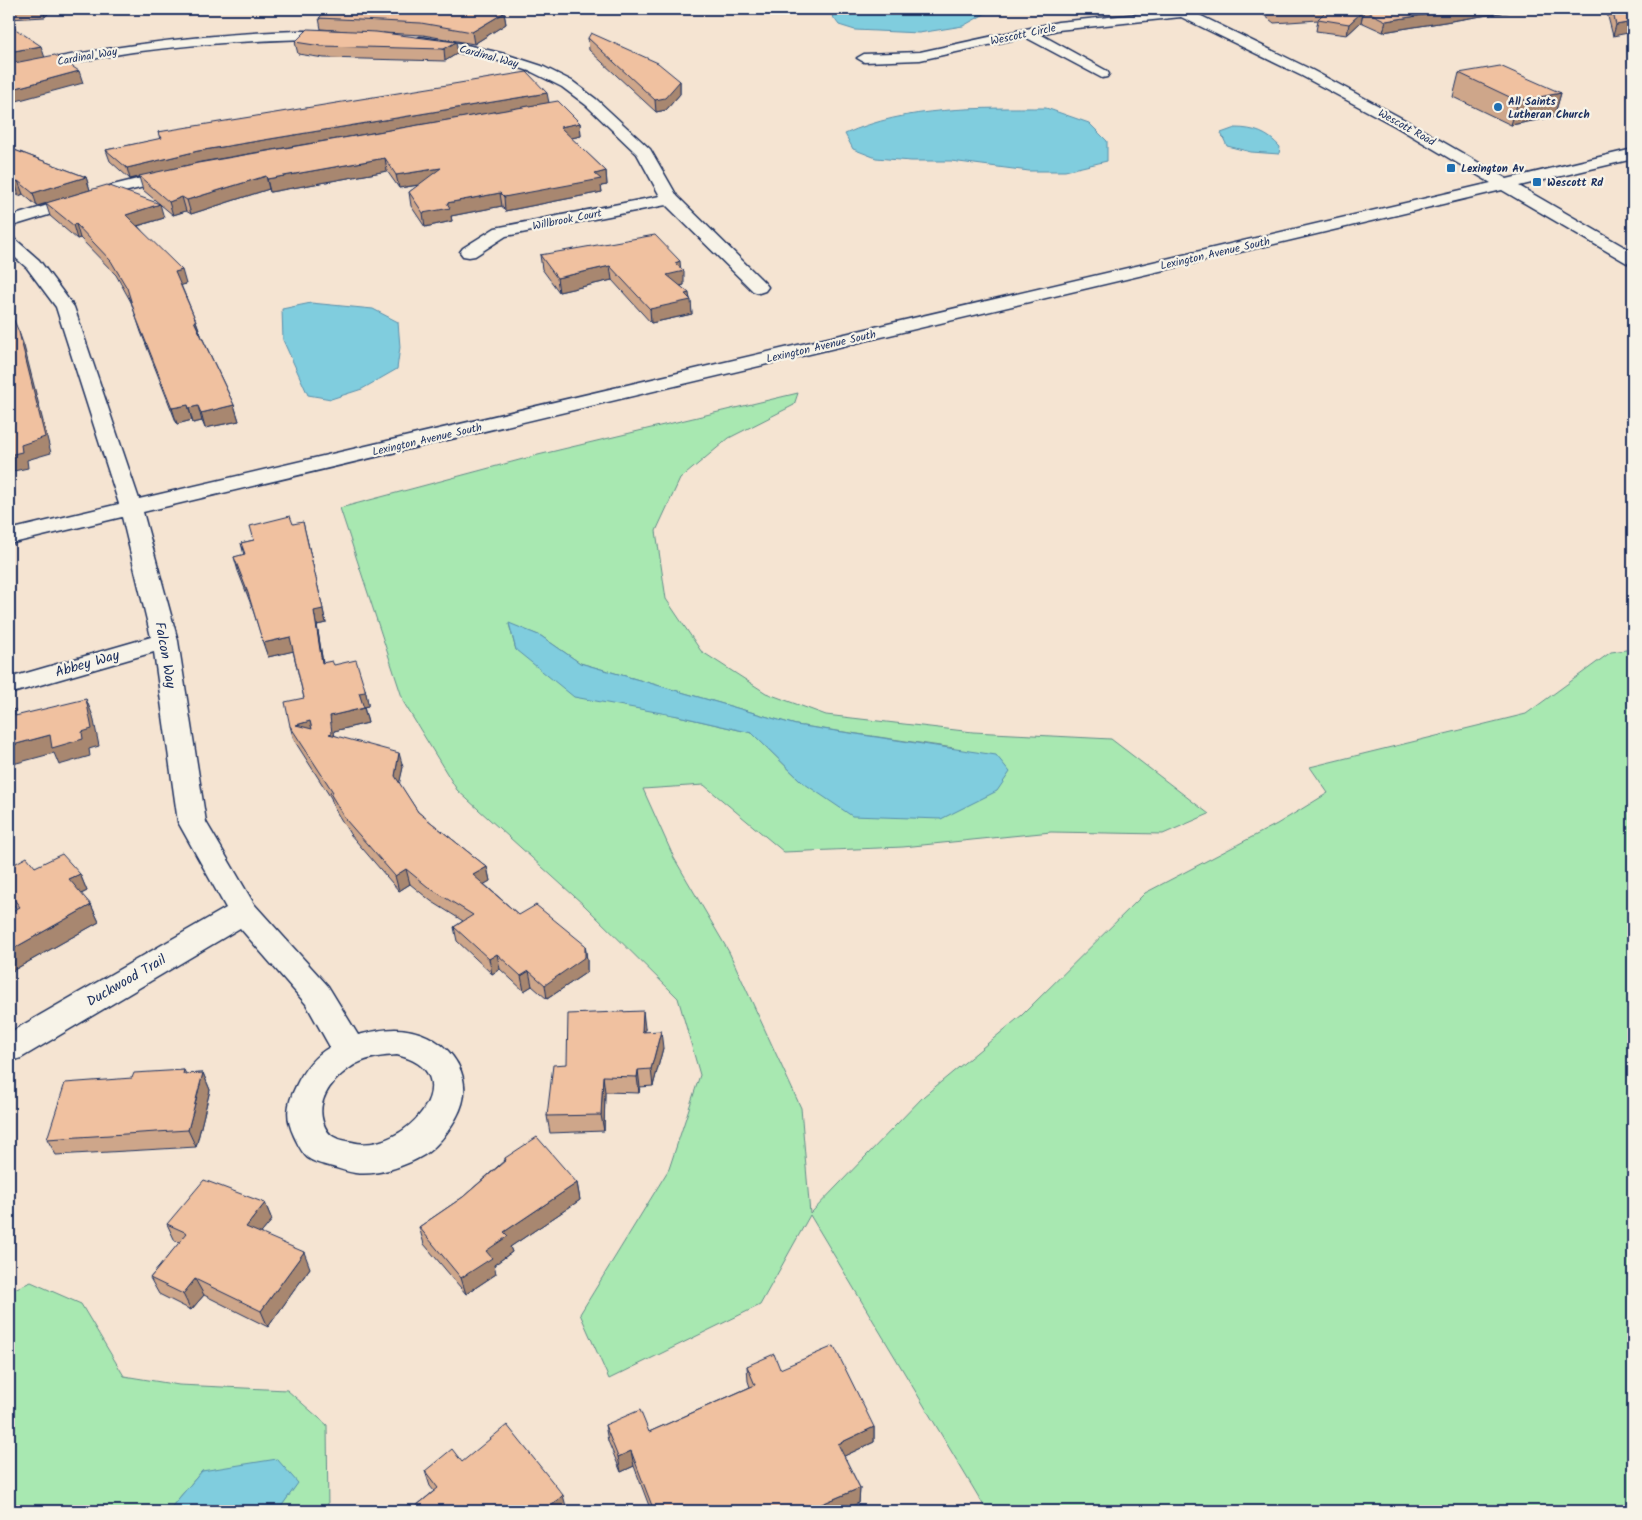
<svg xmlns="http://www.w3.org/2000/svg" width="1642" height="1520" font-family="Kalam,sans-serif">
	<style>
		.green { fill: #a8e8b1; stroke: #628c88; fill-rule: evenodd }
		.water { fill: #80cdde; stroke: #588eab }
		.lines { fill: none; stroke-linecap: round; stroke-linejoin: round }
		.minor-casing { stroke: #1b2f5e; stroke-width: 3 }
		.minor { fill: #f7f3e8; fill-rule: evenodd }
		.wall { fill: #cea68a; stroke: #1b2f5e }
		.shaded-wall { fill: #a88770; stroke: #1b2f5e }
		.building { fill: #f0c1a0; stroke: #1b2f5e; fill-rule: evenodd }
		.poi-dot { fill: #1f6fb2; stroke: #f7f3e8; stroke-width: 2 }
		.labels { text-anchor: middle; stroke-width: 4.5; stroke-linejoin: round; paint-order: stroke }
		.far-street-label { font-size: 11px; fill: #1b2f5e; stroke: #f7f3e8 }
		.far-poi-label { font-size: 11px; font-weight: bold; fill: #1b2f5e; stroke: #f7f3e8; text-anchor: start }
		.street-label { font-size: 14px; fill: #1b2f5e; stroke: #f7f3e8 }
	</style>
	<rect width="100%" height="100%" fill="#f5e4d2"/>
	<filter id="ink" filterUnits="userSpaceOnUse"><feTurbulence type="fractalNoise" baseFrequency=".02" numOctaves="2"/><feDisplacementMap in="SourceGraphic" scale="10" xChannelSelector="R" yChannelSelector="G"/><feConvolveMatrix kernelMatrix="1 2 1 2 8 2 1 2 1" color-interpolation-filters="sRGB"/></filter>
	<g filter="url(#ink)">
		<g class="green">
			<path d="M798,393l-4,12 -65,33 -49,41 -24,52 10,68 35,52 65,42 60,22 147,17 138,7 98,75 -46,20 -112,-2 -148,15 -119,5 -80,-67 -61,4 31,69 55,94 72,156 9,106 114,-118 98,-81 123,-122 132,-69 51,-31 -18,-26 216,-53 85,-62 22,-3v862h-646l-177,-296 -50,90 -151,74 -29,-65 89,-145 31,-94 -22,-77 -94,-93 -127,-115 -53,-87 -64,-195 198,-53zM509,624l32,12 39,27 216,62 158,23 -152,34 -50,-49 -74,-17 -162,-66z"/>
			<path d="M31,1282l50,22 43,72 55,9 108,5 40,35 1,86h-50l19,-28 -95,-12 -34,40h-159v-220z"/>
		</g>
		<g class="water">
			<path d="M832,9h150l6,3 -25,14 -44,7 -64,-3 -16,-5 -9,-12z"/>
			<path d="M1046,108l43,15 18,18v20l-42,10h-36l-78,-10h-40l-35,-3 -23,-9 -8,-15c61,-28 134,-26 201,-26z"/>
			<path d="M1235,128c19,0 33,5 45,19l-1,7 -28,-2 -24,-6 -6,-13z"/>
			<path d="M311,303l62,6 25,13 2,25 -3,22 -35,20 -31,10 -23,-4 -25,-55 -1,-31z"/>
			<path d="M509,623l32,13 39,27 216,62 200,30 14,17 -13,19 -56,28 -89,-3 -50,-34 -50,-49 -74,-17 -104,-19 -58,-47z"/>
			<path d="M277,1459l21,24 -20,28h-110l34,-40z"/>
		</g>
		<g class="lines">
			<g class="minor-casing">
				<g id="minor">
					<path d="M1168,9l21,1 123,60 93,50 102,59 126,-30v10l-114,27 114,66v12l-6,-1 -125,-73 -1359,322 35,129 28,181 48,82 74,82 30,49c12,-3 25,-6 37,-6 47,0 87,44 61,89 -8,14 -18,28 -32,37 -18,11 -47,21 -69,18 -7,-1 -15,-4 -22,-6 -8,-2 -18,-4 -25,-9 -7,-6 -10,-14 -14,-22 -9,-19 -7,-32 2,-50 8,-17 18,-30 34,-39l-24,-43 -66,-76 -219,130 -12,4v-29l217,-125 -48,-86 -24,-170 -145,42v-16l142,-41 -29,-120 -113,27v-14l110,-26 -63,-197 -29,-39 -18,-16v-14l6,1 24,21 35,47 65,192 1352,-316 -96,-57 -93,-50 -121,-59 -123,13 -18,4 67,37 2,3 -2,3 -5,1 -77,-41 -105,23 -56,2 -7,-4 7,-4 56,-2 138,-30 111,-11zM397,1055c77,18 7,101 -45,87 -6,-1 -13,-2 -18,-5 -6,-3 -9,-9 -11,-15 -8,-25 14,-47 33,-58 13,-7 27,-8 41,-9z"/>
					<path d="M297,31h42l7,4 -7,4c-69,0 -138,4 -206,13 -42,6 -83,16 -124,23v-8c95,-20 191,-33 288,-36z"/>
					<path d="M420,37l38,6 47,11 37,12 30,15 24,18 54,50 27,47 88,87 3,4 -3,4 -6,2 -6,-2 -87,-86 -160,31 -31,20 -6,1 -6,-1 -3,-4 3,-4 32,-20 165,-32 -23,-42 -51,-49 -24,-18 -30,-15 -36,-12 -81,-16 -2,-3z"/>
					<path d="M178,169l6,2 2,3 -2,3 -60,15 -115,35v-10l104,-32z"/>
				</g>
			</g>
			<use href="#minor" class="minor"/>
		</g>
		<g class="wall">
			<path d="M9,9h44l-8,8 -36,2z"/>
			<path d="M1256,9h269l-142,23 -22,-10 -14,13 -31,-4 2,-11 -44,3z"/>
			<path d="M1606,9h27l-20,27z"/>
			<path d="M504,13l2,11 -32,20 -51,-9 -40,-2 75,20 -13,8 -121,-3 -26,-4 -3,-12 52,-11 -26,-2 -2,-11z"/>
			<path d="M588,38l92,43v13l-14,16 -10,2 -67,-62z"/>
			<path d="M1459,73l102,20 -7,24 -43,8 -58,-28z"/>
			<path d="M548,103l32,20 1,13 -10,2 35,33 1,14 -6,1 1,6 -97,19 -3,-5 -51,10 1,5 -27,6 -14,-21 -2,-14 10,-7 -20,3 -12,-17 -117,21 -1,-3 -78,25 -5,-3 -13,4 -30,-25 -4,-13 -9,2 -20,-18 -4,-11 54,-11 -2,-7z"/>
			<path d="M9,148l77,29 4,13 74,28 -26,8 48,58 -5,1 15,36 5,14 33,70 5,16 -34,7 -3,-7 -9,2 -1,-3 -15,4 -36,-92 -10,-30 -15,-27 -36,-37 -3,1 -27,-23 -4,-12 -9,2 -14,-12 -4,2 -10,-6z"/>
			<path d="M540,255l141,14 3,16 -3,1 9,12 2,16 -41,9 -39,-43 -53,12 -17,-23z"/>
			<path d="M293,524l13,11 20,88 -9,2 6,38 11,2 31,24 3,14v3l-4,1 4,16 -34,8v4l69,32 -4,16 19,29 69,55 3,14 -6,3 35,31 66,30 2,15v12l-40,27 -15,-13 -8,5 -24,-22 -8,5 -35,-33 -3,-14 9,-6 -32,-20 -21,-17 -11,7 -49,-57 -16,-26 -3,-10 -37,-58 -4,-14 14,-28 -11,-47 -25,6 -16,-50 -14,-36 -4,-14 10,-2 -3,-12 13,-3z"/>
			<path d="M9,867h26l45,7 7,17 -6,3 10,11 8,17 -87,49 -3,-5v-53l8,-4 -8,-10z"/>
			<path d="M645,1028v4l18,16 -10,38 -13,1 -1,6 -34,-1 -1,39 -54,2 -3,-17 20,-52z"/>
			<path d="M184,1070l2,4 17,-1 7,17 -14,57 -140,8 -9,-16 85,-61z"/>
			<path d="M505,1158l72,25 3,17 -70,47 2,5 -18,13 2,9 -30,20 -42,-50 -5,-17 44,-30 42,-37z"/>
			<path d="M265,1203l7,17 -11,13 49,35 -42,59 -64,-32 -13,15 -32,-16 -9,-16 30,-36 -5,-1 -8,-17z"/>
			<path d="M747,1366l33,3 94,58v15l-30,14 16,32 -1,15 -19,8h-189l-17,-45 -13,6 -13,-31 -3,-16 44,7 101,-45 -2,-6z"/>
			<path d="M462,1462l105,48 -2,1h-155l24,-20 -4,-5 -5,-15z"/>
		</g>
		<g class="shaded-wall">
			<path d="M43,9h10l-8,8z"/>
			<path d="M1460,9h65l-142,23 3,-11z"/>
			<path d="M1364,10l-3,12 -14,13 2,-11z"/>
			<path d="M504,13l2,11 -32,20 -2,-12z"/>
			<path d="M1633,22v10l-20,4 3,-11z"/>
			<path d="M456,42l2,11 -13,8 -1,-12z"/>
			<path d="M41,46l4,12 -36,7v-13z"/>
			<path d="M79,71l4,12 -74,20v-13z"/>
			<path d="M680,81v13l-14,16 -10,2 -1,-12z"/>
			<path d="M547,93l2,10 -348,59 -71,17 -3,-11 71,-17z"/>
			<path d="M1561,93l-7,24 -43,8 7,-24z"/>
			<path d="M580,123l1,13 -19,4 -2,-13z"/>
			<path d="M385,158l2,13 -117,21 -3,-13z"/>
			<path d="M441,168l2,13 -44,7 -3,-13z"/>
			<path d="M606,171l1,14 -6,1 1,6 -97,19 -1,-14z"/>
			<path d="M266,176l3,13 -78,25 -4,-14z"/>
			<path d="M86,177l4,13 -53,16 -4,-13z"/>
			<path d="M18,181l5,13 -4,2 -4,-14z"/>
			<path d="M500,193l2,13 -51,10 1,5 -27,6 -2,-14 24,-10z"/>
			<path d="M182,197l4,14 -13,4 -4,-13z"/>
			<path d="M160,204l4,14 -34,10 -4,-13z"/>
			<path d="M76,224l4,14 -3,1 -4,-14z"/>
			<path d="M680,261l1,11 3,-1v14l-16,4 -1,-14 8,-12z"/>
			<path d="M610,266l2,14 -53,12 -2,-14z"/>
			<path d="M182,270l4,14 -7,2 -4,-14z"/>
			<path d="M689,293l1,7h1l1,14 -41,9 -1,-14 35,-15z"/>
			<path d="M194,321h2l5,14z"/>
			<path d="M19,332l5,14 27,107 -24,7 1,8 -19,4v-17l12,-10z"/>
			<path d="M188,405l4,15 -15,4 -5,-16z"/>
			<path d="M234,405l5,16 -34,7 -4,-15z"/>
			<path d="M198,406l4,15 -9,2 -4,-15z"/>
			<path d="M303,522l23,101 -9,2 8,52 -3,-14 -8,-52z"/>
			<path d="M290,637l4,14 -26,6 -5,-14z"/>
			<path d="M365,689l3,14v3l-5,1 -4,-14z"/>
			<path d="M86,699l7,17 6,30 -10,3 1,7 -31,9 -5,-12 -41,11 -2,-5h-2v-13l41,-11 32,-3z"/>
			<path d="M364,708l4,15 -34,8 2,17 -7,-14 1,-18z"/>
			<path d="M310,721l4,15 -18,-11z"/>
			<path d="M399,753l4,14 -5,23 -3,-14z"/>
			<path d="M487,867l3,14 -14,8 -3,-14z"/>
			<path d="M406,869l4,15 -11,7 -4,-15z"/>
			<path d="M80,874l7,17 -10,5 -8,-17z"/>
			<path d="M91,905l8,17 -87,49 -3,-7v-13z"/>
			<path d="M585,945l2,15v12l-40,27 -2,-14z"/>
			<path d="M497,954l3,15 -8,5 -3,-15z"/>
			<path d="M529,971l3,15 -8,5 -3,-15z"/>
			<path d="M643,1011l2,17 -1,21 -2,-17z"/>
			<path d="M661,1031l2,17 -10,38 -2,-17z"/>
			<path d="M638,1070l2,17 -1,6 -2,-16z"/>
			<path d="M203,1073l7,17 -14,57 -8,-17z"/>
			<path d="M603,1076l2,16 -1,39 -3,-16z"/>
			<path d="M577,1183l3,17 -70,47 2,5 -18,13 2,9 -30,20 -5,-16 43,-46z"/>
			<path d="M265,1203l7,17 -19,23 -7,-16z"/>
			<path d="M304,1252l6,16 -42,59 -7,-16z"/>
			<path d="M195,1279l9,16 -13,15 -8,-16z"/>
			<path d="M874,1427v15l-36,17v-15z"/>
			<path d="M631,1451l3,15 -13,6 -3,-15z"/>
			<path d="M860,1488l-1,15 -19,8h-35z"/>
			<path d="M563,1495l4,15 -2,1h-19z"/>
		</g>
		<g class="building">
			<path d="M328,9h154l22,4 -32,19 -51,-9 -102,-5z"/>
			<path d="M1273,9h41l-38,2z"/>
			<path d="M1328,9h132l-74,12 -22,-11 -15,14 -31,-5z"/>
			<path d="M1612,9h21v13l-17,3z"/>
			<path d="M11,26l30,20 -32,6v-25z"/>
			<path d="M308,29l68,3 80,10 -12,7 -123,-3 -26,-4z"/>
			<path d="M591,33l67,30 22,18 -15,17 -10,2 -67,-62z"/>
			<path d="M55,55l24,16 -70,19v-26z"/>
			<path d="M1500,66l61,27 -43,8 -59,-28z"/>
			<path d="M527,72l20,21 -349,58 -71,17 -21,-18 56,-12 -4,-6z"/>
			<path d="M558,101l22,22 -20,4 46,44 -11,3 6,5 -97,18 -4,-4 -53,10 3,5 -27,5 -14,-21 32,-24 -45,7 -11,-17 -118,21 -1,-3 -79,24 -5,-3 -13,5 -30,-26 59,-13z"/>
			<path d="M9,148l77,29 -53,16 -15,-12 -3,1 -6,-3z"/>
			<path d="M107,185l53,19 -34,11 56,55 -7,2 21,49h-2l40,84 -33,8 -3,-7 -9,2 -1,-3 -16,3 -36,-91 -9,-29 -16,-27 -35,-37 -3,1 -27,-22z"/>
			<path d="M655,235l25,26 -5,2 9,8 -17,4 22,18 -4,1 6,6 -41,9 -40,-43 -53,12 -17,-23z"/>
			<path d="M9,309l10,23 26,105 -24,8 1,7 -13,3z"/>
			<path d="M290,516l3,8 10,-2 20,87 -9,2 8,52 10,-2 2,4 22,-5 9,29v3l-6,1 5,15 -34,8 2,17 -3,1 70,19 -4,23 23,36 69,55 -14,8 46,40 17,-10 49,40v12l-40,28 -16,-14 -8,5 -24,-22 -8,5 -35,-32 19,-12 -45,-28 -22,-18 -11,7 -49,-56 -16,-27 3,-1 -43,-66 -5,-24 19,-4 -14,-61 -27,6 -15,-50 -14,-36 11,-3 -4,-11 13,-3 -4,-14zM310,721l2,8 -16,-4z"/>
			<path d="M86,699l6,30 -10,3 1,7 -31,9 -2,-13 -41,11v-35l6,-2v7z"/>
			<path d="M62,854l18,20 -11,5 22,26 -82,46v-38l11,-6 -11,-14v-26l18,-10 8,10z"/>
			<path d="M643,1011l-1,21 19,-1 -10,38 -13,1 -1,7 -34,-1 -2,39 -54,1 6,-51 14,-1 1,-50z"/>
			<path d="M184,1070l-1,4 20,-1 -15,57 -141,9 18,-56 67,-5 2,-5z"/>
			<path d="M537,1137l40,46 -73,49 4,4 -22,15 6,7 -31,20 -42,-51 44,-30 43,-37 -1,-2z"/>
			<path d="M204,1180l61,23 -19,24 58,25 -43,59 -66,-32 -12,15 -33,-16 37,-45 -20,-9z"/>
			<path d="M834,1346l40,81 -36,17 22,44 -55,23h-125l-1,-3 -6,3h-19l-23,-60 -13,6 -13,-32 35,-15 9,22 106,-47 -8,-19 27,-12 6,15z"/>
			<path d="M507,1425l56,70 -17,16h-136l28,-23 -13,-17 27,-22 10,13z"/>
		</g>
	</g>
	<g class="poi-dot">
		<circle cx="1498" cy="107" r="5"/>
		<rect x="1446" y="163" width="10" height="10" rx="2.5"/>
		<rect x="1532" y="177" width="10" height="10" rx="2.5"/>
	</g>
	<g class="labels">
		<g class="far-street-label">
			<text transform="translate(1023 34) rotate(-12)" y="4">Wescott Circle</text>
			<text transform="translate(87 56) rotate(-10)" y="4">Cardinal Way</text>
			<text transform="translate(489 56) rotate(15)" y="4">Cardinal Way</text>
			<text transform="translate(1407 127) rotate(29)" y="4">Wescott Road</text>
			<text transform="translate(567 219) rotate(-11)" y="4">Willbrook Court</text>
			<text transform="translate(1215 253) rotate(-13)" y="4">Lexington Avenue South</text>
			<text transform="translate(821 346) rotate(-13)" y="4">Lexington Avenue South</text>
			<text transform="translate(427 439) rotate(-13)" y="4">Lexington Avenue South</text>
		</g>
		<g class="far-poi-label">
			<text x="1508" y="105">All Saints<tspan x="1508" dy="13">Lutheran Church</tspan></text>
			<text x="1461" y="172">Lexington Av</text>
			<text x="1547" y="186">Wescott Rd</text>
		</g>
		<g class="street-label">
			<text transform="translate(166 655) rotate(80)" y="5">Falcon Way</text>
			<text transform="translate(87 663) rotate(-16)" y="5">Abbey Way</text>
			<text transform="translate(126 980) rotate(-30)" y="5">Duckwood Trail</text>
		</g>
	</g>
	<rect width="1642" height="1520" fill="none" stroke="#f7f3e8" stroke-width="30"/>
	<rect x="15" y="15" width="1612" height="1490" fill="none" stroke="#1b2f5e" stroke-width="2" filter="url(#ink)"/>
</svg>
